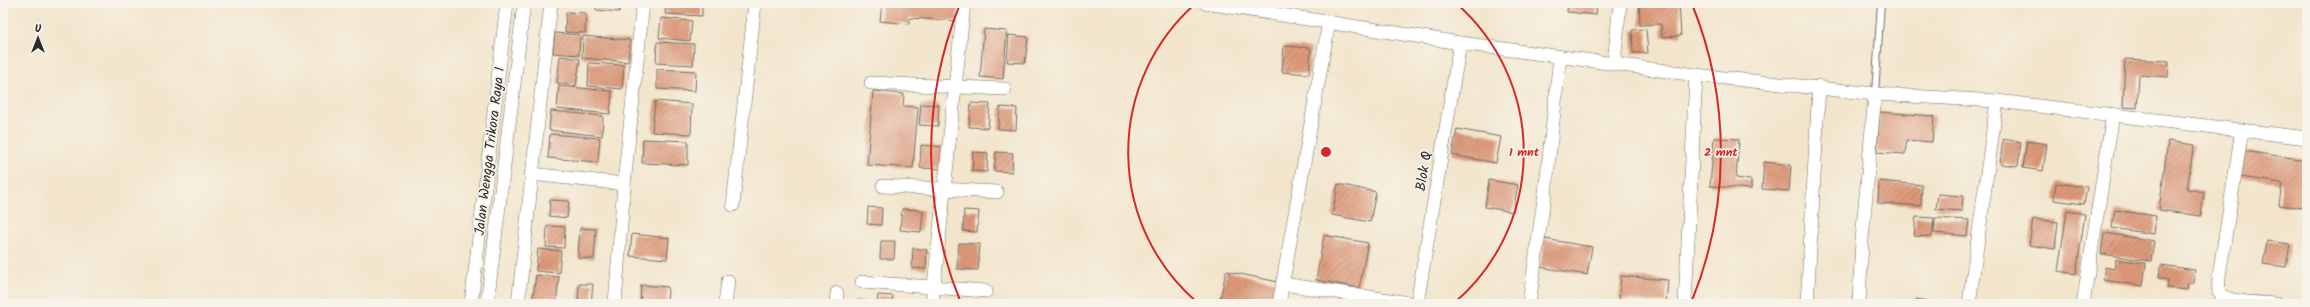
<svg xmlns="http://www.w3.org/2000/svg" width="2310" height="307" font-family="Kalam,sans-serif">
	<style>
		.building { fill: url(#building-hatch) }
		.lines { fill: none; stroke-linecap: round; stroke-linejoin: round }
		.lane-casing { stroke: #716c63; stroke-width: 8 }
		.street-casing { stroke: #716c63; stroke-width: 14 }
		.lane { stroke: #fff; stroke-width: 6 }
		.street { stroke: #fff; stroke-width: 13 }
		.ring { fill: none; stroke: #d62828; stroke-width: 2 }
		.labels { text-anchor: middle; stroke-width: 3.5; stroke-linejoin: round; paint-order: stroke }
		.street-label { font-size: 14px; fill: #2b2b2b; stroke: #f7f3e8 }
		.centre { fill: #d62828; stroke: #f7f3e8; stroke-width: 2 }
		.ring-label { font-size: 12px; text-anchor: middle; font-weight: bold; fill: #d62828; stroke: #f7f3e8; stroke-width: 3.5; stroke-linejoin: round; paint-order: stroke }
	</style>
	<defs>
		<pattern id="building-hatch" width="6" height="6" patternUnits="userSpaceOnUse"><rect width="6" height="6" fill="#de9a7a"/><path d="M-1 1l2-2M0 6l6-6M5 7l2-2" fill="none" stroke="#b47e64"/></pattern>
	</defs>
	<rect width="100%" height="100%" fill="#f7f3e8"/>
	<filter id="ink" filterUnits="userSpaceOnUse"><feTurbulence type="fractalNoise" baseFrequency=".025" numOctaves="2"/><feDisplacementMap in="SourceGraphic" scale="8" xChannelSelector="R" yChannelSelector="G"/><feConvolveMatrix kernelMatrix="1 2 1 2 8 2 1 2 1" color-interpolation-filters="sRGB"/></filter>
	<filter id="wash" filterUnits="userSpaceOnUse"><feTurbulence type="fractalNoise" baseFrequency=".012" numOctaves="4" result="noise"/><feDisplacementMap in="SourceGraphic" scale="16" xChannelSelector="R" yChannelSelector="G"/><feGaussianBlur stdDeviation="0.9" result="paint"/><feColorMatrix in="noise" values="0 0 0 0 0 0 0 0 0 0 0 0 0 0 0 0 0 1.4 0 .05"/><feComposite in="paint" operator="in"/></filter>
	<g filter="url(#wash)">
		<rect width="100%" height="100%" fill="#f2e5cc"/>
		<g id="blocks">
			<g class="building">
				<path d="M596,3h24l-1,9 -23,-2z"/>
				<path d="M666,3h36v13l-37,-2z"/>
				<path d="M882,3h76l-1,18 -48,-3v6l-29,-3z"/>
				<path d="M1568,3h29l-1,12 -29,-3z"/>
				<path d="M1639,3h40l2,33 -19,1 -1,-13 -21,1z"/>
				<path d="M566,12l20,1 -1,20 -20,-1z"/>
				<path d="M661,18l31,3 -2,20 -31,-3z"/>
				<path d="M984,29l23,2 -4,48 -23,-2z"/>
				<path d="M1646,29l2,24h-15l-1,-23z"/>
				<path d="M555,33l25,2 -1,20 -26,-2z"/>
				<path d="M1009,35l19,2 -3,26 -18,-1z"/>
				<path d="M583,36l47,4 -2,22 -46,-4z"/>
				<path d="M657,42l37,2 -1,21 -37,-2z"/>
				<path d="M1284,46l27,2 -2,26 -27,-2z"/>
				<path d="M560,56l20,3 -4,27 -19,-3z"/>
				<path d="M2125,59l44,2 -1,16 -29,-2 -2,33 -14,-1z"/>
				<path d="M589,63l35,2 -2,24 -34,-3z"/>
				<path d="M657,69l39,2 -1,20 -38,-2z"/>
				<path d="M559,86l53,5 -2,23 -53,-5z"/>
				<path d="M873,91l31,3 -1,12 15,1 -5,61 -46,-3z"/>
				<path d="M655,101l37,3 -1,30 -39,-2z"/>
				<path d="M971,103l19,1 -2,24 -19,-1z"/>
				<path d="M921,104l18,1 -1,21 -19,-1z"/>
				<path d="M1000,107l17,1 -1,22 -18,-1z"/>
				<path d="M551,111l52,5 -1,20 -53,-6z"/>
				<path d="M1880,112l54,4 -2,26 -25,-2 -2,14 -28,-2z"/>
				<path d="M1457,129l44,8 -5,26 -44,-8z"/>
				<path d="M550,134l50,4 -2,24 -50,-4z"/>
				<path d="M1714,138l25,1 -3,39 15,2v9l-41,-3z"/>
				<path d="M643,139l45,2v24l-46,-2z"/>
				<path d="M2003,139l18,3 -3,24 -18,-2z"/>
				<path d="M2027,141l20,3 -4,27 -20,-3z"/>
				<path d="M2168,141l26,4 -7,44 17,3 -3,24 -42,-6z"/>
				<path d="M921,145l23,2 -2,22 -22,-1z"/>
				<path d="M2243,151l64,9v19l-4,29 -24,-3 3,-22 -42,-6z"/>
				<path d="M973,152l15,1 -1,19 -15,-1z"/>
				<path d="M996,152l17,1 -1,19 -18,-1z"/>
				<path d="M1764,162l27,3 -2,26 -27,-2z"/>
				<path d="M1489,180l29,5 -5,27 -28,-5z"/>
				<path d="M1879,181l43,4 -1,21 -43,-3z"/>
				<path d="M2056,183l31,4 -3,17 -30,-4z"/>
				<path d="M1338,184l38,8 -6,30 -38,-7z"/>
				<path d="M1938,194l25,2 -1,15 -26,-2z"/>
				<path d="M550,200l19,1 -2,17 -18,-2z"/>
				<path d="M868,207l14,1 -1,17 -14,-1z"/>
				<path d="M902,209l21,1 -2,22 -21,-2z"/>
				<path d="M964,210l15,1 -2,21 -14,-1z"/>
				<path d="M2115,210l41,6 -2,18 -42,-6z"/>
				<path d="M2067,211l18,3 -9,60 -18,-3z"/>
				<path d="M1916,217l18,1 -2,19 -18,-1z"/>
				<path d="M1935,218l34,2 -2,16 -33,-3z"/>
				<path d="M2033,219l25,3 -3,27 -26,-4z"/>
				<path d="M547,226l18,1 -1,21 -18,-1z"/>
				<path d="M580,228l16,1 -2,30 -16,-1z"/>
				<path d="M2104,233l50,8 -3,20 -50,-7z"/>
				<path d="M632,234l37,4 -2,21 -37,-3z"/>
				<path d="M1324,235l44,8 -9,45 -43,-8z"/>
				<path d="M1545,239l47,8 -5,28 -47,-8z"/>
				<path d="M881,241h14l-1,18h-14z"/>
				<path d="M2267,241l23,3 -4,23 -23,-3z"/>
				<path d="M959,243l21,1 -2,26 -21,-1z"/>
				<path d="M913,248l14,2 -1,19 -14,-1z"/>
				<path d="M538,249l23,2 -2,22 -23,-2z"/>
				<path d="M2116,259l30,4 -3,23 -40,-6 2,-13 9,2z"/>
				<path d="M2161,265l34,5 -2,13h-5l-1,7 -20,-2 1,-8 -9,-2z"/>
				<path d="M1226,271l52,11 -4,22h-55z"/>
				<path d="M536,275l23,2 -3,27h-24z"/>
				<path d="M1621,276l47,4 -2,23 -47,-4z"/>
				<path d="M579,284h14l-2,20h-13z"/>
				<path d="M641,285l27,2 -1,17h-27z"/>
				<path d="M878,295l15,1 -1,8h-15z"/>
				<path d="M1916,299l22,4v1h-23z"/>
				<path d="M855,301l13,1v2h-13z"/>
			</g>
		</g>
	</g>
	<g filter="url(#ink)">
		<use href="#blocks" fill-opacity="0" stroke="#716c63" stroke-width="1"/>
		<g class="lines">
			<g class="lane-casing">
				<path id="lane" d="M1875,94l6,-91"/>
			</g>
			<g class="street-casing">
				<g id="street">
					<path d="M1205,3l255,40 236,32 179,19 122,7 310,37"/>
					<path d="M1614,63l6,-60"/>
					<path d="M871,83l134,6"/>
					<path d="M2242,130l-23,146c0,5 -1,11 0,16 5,11 46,11 57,12"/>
					<path d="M531,174l93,10"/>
					<path d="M883,186l114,6"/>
					<path d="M733,205l22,-202"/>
					<path d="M862,282l124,9"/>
					<path d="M1283,284l133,20"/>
					<path d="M471,304l36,-301"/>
					<path d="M487,304l37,-301"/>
					<path d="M518,304l33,-301"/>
					<path d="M615,304l9,-120 19,-181"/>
					<path d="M725,304l3,-23"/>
					<path d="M836,304l1,-11"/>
					<path d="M932,304l32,-301"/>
					<path d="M1279,304l50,-282"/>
					<path d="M1417,304l43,-261"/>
					<path d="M1529,304l17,-119 14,-128"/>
					<path d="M1685,304l11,-229"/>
					<path d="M1807,304l12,-218"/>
					<path d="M1859,304l3,-64 13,-146"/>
					<path d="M1969,304l28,-203"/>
					<path d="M2083,304l30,-190"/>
				</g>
			</g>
			<use href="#lane" class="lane"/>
			<use href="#street" class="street"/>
		</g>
	</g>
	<g class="ring">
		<path d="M1199 304A198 198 0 0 1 1195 4M1457 4A198 198 0 0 1 1453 304"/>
		<path d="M961 303A395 395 0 0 1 960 4M1692 4A395 395 0 0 1 1691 303"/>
	</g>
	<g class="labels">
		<g class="street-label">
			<text transform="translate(489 151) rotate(-83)" y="5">Jalan Wengga Trikora Raya I</text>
			<text transform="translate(1423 171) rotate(-81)" y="5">Blok Q</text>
		</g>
	</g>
	<circle cx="1326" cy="152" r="6" class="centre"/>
	<g class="ring-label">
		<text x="1524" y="156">1 mnt</text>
		<text x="1721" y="156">2 mnt</text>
	</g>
	<rect width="2310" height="307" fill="none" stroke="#f7f3e8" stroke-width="16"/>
	<g transform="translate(38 38)" stroke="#f7f3e8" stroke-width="3" paint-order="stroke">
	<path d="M0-3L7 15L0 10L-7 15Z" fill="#2b2b2b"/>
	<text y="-6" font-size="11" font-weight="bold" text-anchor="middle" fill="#2b2b2b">U</text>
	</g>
</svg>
